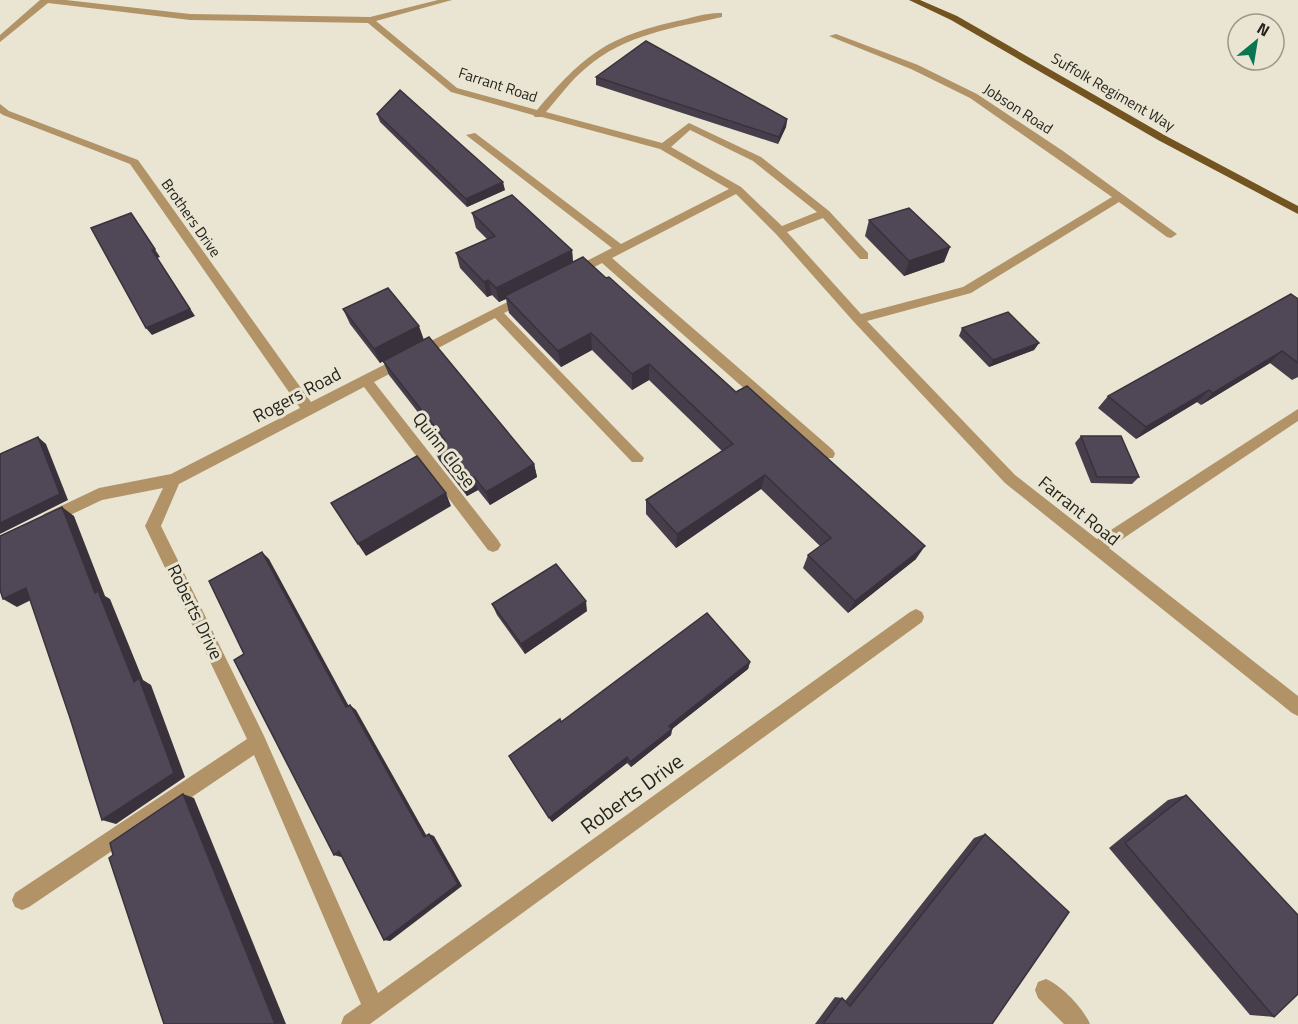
<svg xmlns="http://www.w3.org/2000/svg" width="1298" height="1024" font-family="'Titillium Web',sans-serif">
	<style>
		.lines { fill: none; stroke-linecap: round; stroke-linejoin: round }
		.minor { fill: #b19367; fill-rule: evenodd }
		.major { fill: #735320; fill-rule: evenodd }
		.wall { fill: #463e4b }
		.shaded-wall { fill: #39323d }
		.building { fill: #514857; stroke: #39323d; stroke-width: 1.5 }
		.labels { text-anchor: middle; stroke-width: 6; stroke-linejoin: round; paint-order: stroke }
		.far-street-label { font-size: 15px; fill: #25241d; stroke: #e9e5d2 }
		.street-label { font-size: 18px; fill: #25241d; stroke: #e9e5d2 }
		.near-street-label { font-size: 21px; fill: #25241d; stroke: #e9e5d2 }
	</style>
	<rect width="100%" height="100%" fill="#e9e5d2"/>
	<g class="lines">
		<g class="minor">
			<path d="M40,0h26l124,14 180,3 68,-17h14l-76,21 81,67 80,22c47,-55 69,-73 140,-89 14,-3 31,-9 45,-8v4c-48,11 -97,17 -136,51 -15,12 -27,29 -40,44l116,31 27,-20 72,34 68,54 39,42v6h-8l-37,-41 -36,14 74,82 102,-27 149,-90 -142,-99 -59,-29 -82,-33 7,-2 82,31 59,29 86,57 114,83 -6,4 -4,-1 -48,-35 -148,91 -104,28 148,154 82,64 201,-130v12l-189,127 189,148v20l-6,-3 -287,-230 -151,-161 -78,-88 -40,-40 -124,64 221,192 2,4 -2,4h-10l-221,-195 -25,13h-8v-6l43,-22 -146,-113 9,-2 146,111 108,-55 -69,-40 -118,-32h-7l-2,-2 -82,-23 -83,-69 -178,-3 -142,-17 -48,39v-7zM690,130l63,31 64,51 -35,14 -41,-39 -70,-40z"/>
			<path d="M0,104l9,7 129,49 173,242 214,-109 4,1v6l-25,13 140,145 -2,4h-10l-137,-144 -121,64 124,158 3,5 -3,5 -5,2 -5,-2 -124,-163 -185,97 -18,42 103,210 114,257 532,-381 6,-3 6,3 2,5 -2,5 -552,402h-29l3,-8 17,-12 -107,-249 -225,152 -7,3 -7,-3 -3,-7 3,-7 232,-154 -102,-213 18,-38 -61,12 -53,25 -5,-1 -3,-5 3,-5 55,-26 72,-14 129,-66 -170,-244 -127,-49 -3,-2z"/>
			<path d="M1046,979c16,7 37,29 44,45h-26l-26,-26 -3,-8 3,-8z"/>
		</g>
		<path class="major" d="M909,0h11l37,16 209,120 132,70v8l-140,-74 -207,-120z"/>
	</g>
	<g class="wall">
		<path d="M596,77l191,42 -1,8 -8,17 -182,-59z"/>
		<path d="M377,114l128,76 -38,17 -87,-85z"/>
		<path d="M472,213l100,37 1,12 343,297 -68,54 -45,-45 5,-13 12,-9 -59,-57 -85,59 -30,-34v-14l76,-49 -73,-71 -17,10 -40,-40 -31,17 -52,-54 -3,-14 -7,3 -7,-7 -5,2 -27,-29 -4,-15 31,-14 -11,-11z"/>
		<path d="M869,220l81,27 -6,15 -40,14 -39,-40z"/>
		<path d="M1298,299v78l-6,3 -22,-17 -69,42 -4,-3 -61,37 -38,-31 10,-12z"/>
		<path d="M343,309l81,31 110,124 3,13 -47,28 -12,-15 -11,6 -28,-36 -6,-13 8,-5 -52,-67 -6,-14 -3,2 -30,-39z"/>
		<path d="M962,328l77,15 -5,7 -45,17 -30,-31z"/>
		<path d="M1081,436l58,41 -7,7 -41,-1 -16,-40z"/>
		<path d="M492,604l95,7 -62,43 -28,-39z"/>
		<path d="M750,662l-2,7 -76,60 -1,6 -40,32 -4,-4 -75,59 9,-100z"/>
		<path d="M1186,795l88,222 -24,-2 -141,-167 59,-48z"/>
		<path d="M985,834l7,190h-177l20,-27 7,1 3,3 129,-163z"/>
	</g>
	<g class="shaded-wall">
		<path d="M787,119l-1,8 -8,17 1,-7z"/>
		<path d="M503,182l2,8 -38,17 -1,-8z"/>
		<path d="M131,213l29,44 -3,1 38,58 -43,19 -6,-7 6,-78z"/>
		<path d="M950,247l-6,15 -40,14 5,-15z"/>
		<path d="M572,250l1,15 -68,31 1,3 -7,3 -3,-14z"/>
		<path d="M488,280l4,15 -5,2 -3,-15z"/>
		<path d="M419,326l5,14 -44,23 -6,-14z"/>
		<path d="M591,333l1,17 -31,17 -3,-16z"/>
		<path d="M1039,343l-5,7 -45,17 4,-7z"/>
		<path d="M1282,351l-12,12 -69,42 12,-12z"/>
		<path d="M649,364v16l-17,10v-16z"/>
		<path d="M1209,390l-12,12 -61,37 10,-12z"/>
		<path d="M38,437l8,7 22,56 -68,34v-11z"/>
		<path d="M534,464l3,13 -47,28 -4,-13z"/>
		<path d="M765,475l-4,14 -85,59 1,-14z"/>
		<path d="M474,477l4,13 -11,6 -5,-12z"/>
		<path d="M446,493l5,13 -85,50 -8,-12z"/>
		<path d="M62,507l12,9 31,80 5,3 33,81 8,5 34,92 -69,47 -14,-4 32,-138 -39,-89z"/>
		<path d="M925,546l-9,13 -68,54 7,-12z"/>
		<path d="M262,552l7,7 83,153 -6,-5z"/>
		<path d="M26,588l13,8 -22,11 -14,-8z"/>
		<path d="M586,601l1,10 -62,43 -4,-10z"/>
		<path d="M750,662l-2,7 -76,60 -1,6 -40,32 -1,-5 39,-36z"/>
		<path d="M350,705l6,5 73,130 -5,-3z"/>
		<path d="M627,757v6l-75,59 -3,-4z"/>
		<path d="M183,794l11,4 92,226h-11z"/>
		<path d="M429,834l5,2 28,50 -72,55 -6,-1z"/>
		<path d="M339,851l7,2 -5,4 -7,-2z"/>
	</g>
	<g class="building">
		<path d="M646,41l141,78 -8,18 -183,-60z"/>
		<path d="M400,90l103,92 -37,17 -89,-85z"/>
		<path d="M512,195l60,55 -76,38 -8,-8 -4,2 -28,-29 39,-17 -23,-23z"/>
		<path d="M909,208l41,39 -41,14 -40,-41z"/>
		<path d="M131,213l24,36 -3,1 38,59 -44,19 -55,-100z"/>
		<path d="M583,257l23,21 3,-1 127,115 11,-6 178,160 -70,55 -47,-46 23,-17 -66,-63 -88,59 -31,-34 87,-56 -84,-80 -17,10 -41,-41 -33,18 -53,-55z"/>
		<path d="M388,288l31,38 -45,23 -31,-40z"/>
		<path d="M1291,294l7,5v64l-16,-12 -69,42 -4,-3 -63,37 -38,-31z"/>
		<path d="M1008,312l31,31 -46,17 -31,-32z"/>
		<path d="M429,337l105,127 -48,28 -12,-15 -12,7 -29,-37 12,-7 -62,-79z"/>
		<path d="M1081,436h40l18,41h-42z"/>
		<path d="M38,437l22,57 -60,29v-69z"/>
		<path d="M417,456l29,37 -88,51 -27,-41z"/>
		<path d="M62,507l33,86 3,-2 36,91 5,-4 35,95 -72,47 -32,-102 -44,-130 -23,11 -3,-9v-54z"/>
		<path d="M262,552l84,155 4,-2 74,132 5,-3 29,50 -74,56 -45,-89 -5,4 -100,-195 10,-6 -35,-73z"/>
		<path d="M556,564l30,37 -65,43 -29,-40z"/>
		<path d="M707,613l43,49 -81,64 3,3 -42,33 -3,-5 -78,61 -40,-62 51,-37 1,3z"/>
		<path d="M183,794l92,230h-111l-55,-166 4,-3 -3,-12z"/>
		<path d="M1186,795l112,120v79l-24,23 -149,-174z"/>
		<path d="M985,834l84,78 -77,112h-169l19,-26 8,8z"/>
	</g>
	<g class="labels">
		<g class="far-street-label">
			<text transform="translate(498 85) rotate(18)" y="5">Farrant Road</text>
			<text transform="translate(1113 92) rotate(30)" y="5">Suffolk Regiment Way</text>
			<text transform="translate(1018 109) rotate(33)" y="5">Jobson Road</text>
			<text transform="translate(191 218) rotate(55)" y="5">Brothers Drive</text>
		</g>
		<g class="street-label">
			<text transform="translate(297 395) rotate(-28)" y="6">Rogers Road</text>
			<text transform="translate(444 450) rotate(52)" y="6">Quinn Close</text>
			<text transform="translate(1079 511) rotate(39)" y="6">Farrant Road</text>
			<text transform="translate(195 612) rotate(64)" y="6">Roberts Drive</text>
		</g>
		<g class="near-street-label">
			<text transform="translate(632 794) rotate(-36)" y="7">Roberts Drive</text>
		</g>
	</g>
	<g transform="translate(1256 42) rotate(30)"><circle r="28" fill="#e9e5d2" stroke="#9b988a" stroke-width="1.5"/>
	<path d="M0-4.5L10 22L0 15L-10 22Z" fill="#0a7650"/>
	<text y="-9" font-size="16" font-weight="bold" text-anchor="middle" fill="#25241d">N</text>
	</g>
</svg>
